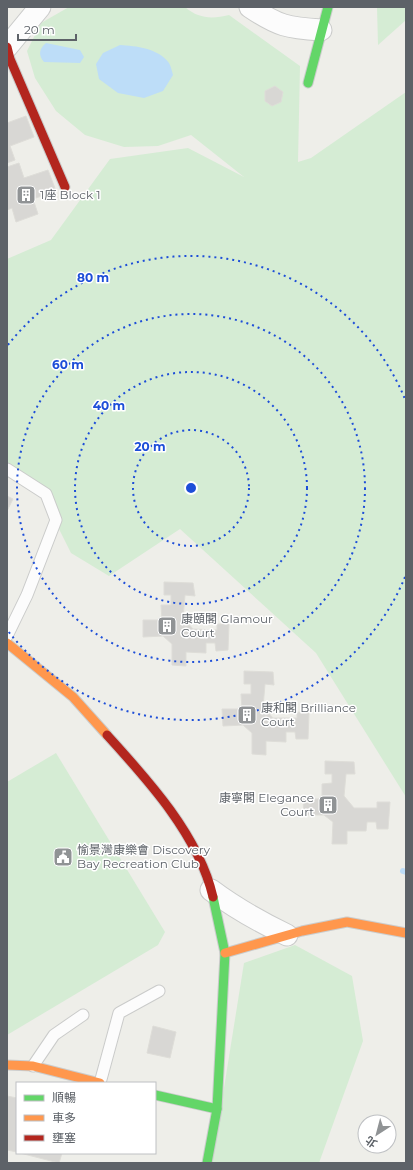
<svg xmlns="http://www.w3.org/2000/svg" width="413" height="1170" font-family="Montserrat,'Noto Sans TC',sans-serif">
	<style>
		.green { fill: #d5ecd4 }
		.water { fill: #bdddf8 }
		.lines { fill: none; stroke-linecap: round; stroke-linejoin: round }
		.stream { stroke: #bdddf8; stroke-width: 6 }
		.building { fill: #d8d7d4; stroke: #deddd8 }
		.lane-casing { stroke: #cacbca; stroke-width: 13 }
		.street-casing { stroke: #cacbca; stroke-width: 23 }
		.fast-casing { stroke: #cbcccc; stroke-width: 11 }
		.slow-casing { stroke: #cbcccc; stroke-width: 11 }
		.jam-casing { stroke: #cbcccc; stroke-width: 11 }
		.lane { stroke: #fcfcfc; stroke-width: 11 }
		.street { stroke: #fcfcfc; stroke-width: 21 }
		.fast { stroke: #63d668; stroke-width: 9 }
		.slow { stroke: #ff974d; stroke-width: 9 }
		.jam { stroke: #b3261e; stroke-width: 9 }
		.ring { fill: none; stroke: #1d4ed8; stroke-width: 2; stroke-dasharray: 2 4 }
		.labels { text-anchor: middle; stroke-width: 3; stroke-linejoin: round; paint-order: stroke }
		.poi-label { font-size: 12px; fill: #5d6268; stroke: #fff; text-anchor: start }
		.centre { fill: #1d4ed8; stroke: #fff; stroke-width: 2 }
		.ring-label { font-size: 12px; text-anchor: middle; font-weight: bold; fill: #1d4ed8; stroke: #fff; stroke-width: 3; stroke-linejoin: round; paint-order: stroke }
	</style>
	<rect width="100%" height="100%" fill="#eeeee9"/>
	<g class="green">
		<path d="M69,7h116c14,12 27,12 44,8l71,51 -2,96 13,-4 95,-66v705l-90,-144 -136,-124 -71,47 -38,-23 -26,-52 -38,-29v-213l44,-19 59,-81 78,-11 56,29 -53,-42 -33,11 -34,1 -39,-12 -29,-24 -21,-33 -8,-27 14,-28z"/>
		<path d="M377,7h29v13l-28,25z"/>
		<path d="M56,753l109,179 -7,13 -151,90v-253z"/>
		<path d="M295,945l57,31 11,65 -44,122h-107l32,-200z"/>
	</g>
	<g class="water">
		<path d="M46,43l34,7 4,7 -4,6 -36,-1c-6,-7 -5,-13 2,-19z"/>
		<path d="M120,45c16,1 38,3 49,18 2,3 3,9 4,12l-10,16 -19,7 -26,-5 -19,-14 -3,-15 7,-11z"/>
	</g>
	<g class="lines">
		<path class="stream" d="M403,871l3,1"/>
	</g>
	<g class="building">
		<path d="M275,86l8,6 -2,10 -9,4 -7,-5v-10z"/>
		<path d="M26,116l8,21 -24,9 5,14 -8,3v-40z"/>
		<path d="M19,163l5,15 24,-8 8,21 -23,8 5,15 -22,8 -4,-14 -5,2v-43z"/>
		<path d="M7,496l6,3 -6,12z"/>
		<path d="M164,582l29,1 2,13 -10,-1 -2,23 10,11 24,1v-6h12l-1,26 -12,1 -1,-8h-9v10l-20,-1v14l-14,-1v-21l-9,-8 -20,1v-17h19l-1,-15h10v-10h-7z"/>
		<path d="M244,671l29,1 1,13 -9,-1 -2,23 10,11h24v-6l12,1 -1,26h-12l-1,-7h-9v10l-20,-1v14l-14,-1v-21l-9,-8 -20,1 -1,-17h20l-1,-15h10v-10h-7z"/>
		<path d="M325,761l29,1 1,12h-9l-2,22 10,12h23v-6h13l-2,27h-11l-1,-7h-9l-1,9h-19v13h-15l1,-22 -9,-7h-20l-1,-16h19v-15l10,-1v-9h-7z"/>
		<path d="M153,1026l23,6 -6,26 -23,-5z"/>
		<path d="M7,1096l10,2v54l-10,-2z"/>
		<path d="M20,1153h42l-3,10z"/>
	</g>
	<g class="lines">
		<g class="lane-casing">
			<g id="lane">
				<path d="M7,469l39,25 10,26 -29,75 -20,41"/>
				<path d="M33,1066l21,-31 29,-20"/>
				<path d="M100,1083l19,-70 40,-22"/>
			</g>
		</g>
		<g class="street-casing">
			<g id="street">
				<path d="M250,7c28,19 38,21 71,23"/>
				<path d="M7,47l33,-40"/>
				<path d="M211,890c24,18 49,32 76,45"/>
			</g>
		</g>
		<g class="fast-casing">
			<g id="fast">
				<path d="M308,83l20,-76"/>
				<path d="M155,1095l62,14"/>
				<path d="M207,1163l10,-54 8,-156 -12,-56"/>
			</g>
		</g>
		<g class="slow-casing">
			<g id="slow">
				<path d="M7,643l66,54 34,38"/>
				<path d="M225,953l77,-22 45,-9 59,11"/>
				<path d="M7,1065l26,1 67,17"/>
			</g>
		</g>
		<g class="jam-casing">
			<g id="jam">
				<path d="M7,47l3,12 55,128"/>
				<path d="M107,735c41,45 92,101 106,162"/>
			</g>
		</g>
		<use href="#lane" class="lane"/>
		<use href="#street" class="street"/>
		<use href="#fast" class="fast"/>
		<use href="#slow" class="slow"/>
		<use href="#jam" class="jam"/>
	</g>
	<g class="ring">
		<circle cx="191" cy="488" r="58"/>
		<circle cx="191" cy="488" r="116"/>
		<circle cx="191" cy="488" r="174"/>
		<path d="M405 577A232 232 0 0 1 8 631M8 345A232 232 0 0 1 405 399"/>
	</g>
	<defs>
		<g id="building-square" transform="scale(1)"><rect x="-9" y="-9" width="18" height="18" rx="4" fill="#909395" stroke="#fff"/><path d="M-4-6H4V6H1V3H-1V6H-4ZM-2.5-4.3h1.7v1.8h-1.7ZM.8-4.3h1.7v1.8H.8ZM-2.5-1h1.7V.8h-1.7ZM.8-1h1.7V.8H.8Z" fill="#fff"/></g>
		<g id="civic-square" transform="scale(1)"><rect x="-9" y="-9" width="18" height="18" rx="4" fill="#909395" stroke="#fff"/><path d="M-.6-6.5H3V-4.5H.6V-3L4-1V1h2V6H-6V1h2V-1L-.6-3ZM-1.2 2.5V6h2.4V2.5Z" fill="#fff"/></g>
	</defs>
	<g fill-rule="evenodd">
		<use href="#building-square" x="26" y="195"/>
		<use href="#building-square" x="167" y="626"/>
		<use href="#building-square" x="247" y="715"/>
		<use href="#building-square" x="328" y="805"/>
		<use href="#civic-square" x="63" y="857"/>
	</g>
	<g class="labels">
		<g class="poi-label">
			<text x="40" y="199">1座 Block 1</text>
			<text x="181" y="623">康頤閣 Glamour<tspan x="181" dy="14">Court</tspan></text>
			<text x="261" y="712">康和閣 Brilliance<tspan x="261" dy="14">Court</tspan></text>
			<text x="314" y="802" text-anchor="end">康寧閣 Elegance<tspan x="314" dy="14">Court</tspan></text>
			<text x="77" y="854">愉景灣康樂會 Discovery<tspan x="77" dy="14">Bay Recreation Club</tspan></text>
		</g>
	</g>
	<circle cx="191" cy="488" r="6" class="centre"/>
	<g class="ring-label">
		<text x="93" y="282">80 m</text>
		<text x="68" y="369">60 m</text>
		<text x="109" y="410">40 m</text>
		<text x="150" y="451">20 m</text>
	</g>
	<rect width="413" height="1170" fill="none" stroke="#5d6268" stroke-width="16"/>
	<rect x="16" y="1082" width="140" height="72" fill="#ffffff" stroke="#bec0c3"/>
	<rect x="24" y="1095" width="20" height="6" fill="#63d668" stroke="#bec0c3"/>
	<text x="52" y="1102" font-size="12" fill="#5d6268">順暢</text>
	<rect x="24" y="1115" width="20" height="6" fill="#ff974d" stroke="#bec0c3"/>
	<text x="52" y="1122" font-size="12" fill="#5d6268">車多</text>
	<rect x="24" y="1135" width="20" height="6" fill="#b3261e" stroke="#bec0c3"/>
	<text x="52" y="1142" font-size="12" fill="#5d6268">壅塞</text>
	<g transform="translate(377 1134) rotate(216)"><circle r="19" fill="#ffffff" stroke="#bec0c3"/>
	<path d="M0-3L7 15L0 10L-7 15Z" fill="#909395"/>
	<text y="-6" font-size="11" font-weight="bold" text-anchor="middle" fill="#5d6268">北</text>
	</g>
	<path d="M18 34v6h58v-6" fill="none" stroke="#5d6268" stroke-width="2"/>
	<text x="24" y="34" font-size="12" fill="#5d6268" stroke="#ffffff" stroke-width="3" paint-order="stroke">20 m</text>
</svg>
